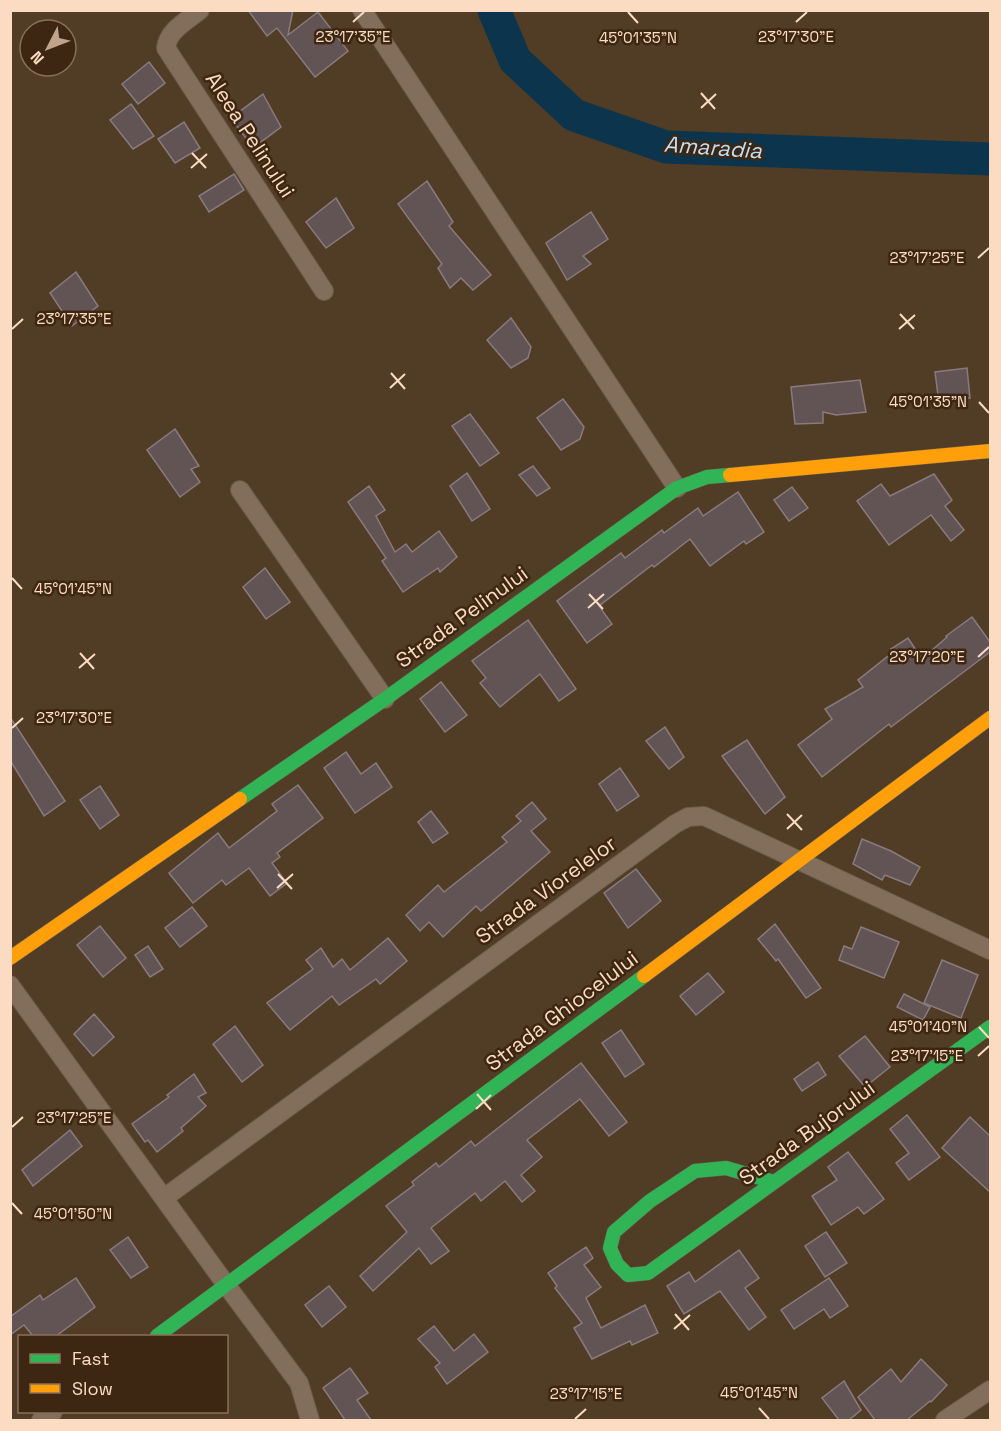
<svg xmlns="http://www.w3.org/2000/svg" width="1001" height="1431" font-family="'Space Grotesk',sans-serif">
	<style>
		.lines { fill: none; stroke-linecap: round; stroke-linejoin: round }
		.river { stroke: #0c354d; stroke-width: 33 }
		.building { fill: #625355; stroke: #897b7d; stroke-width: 1.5 }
		.street-casing { stroke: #6b5947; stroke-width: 20 }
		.fast-casing { stroke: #6b5947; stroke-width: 15 }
		.slow-casing { stroke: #6b5947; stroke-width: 15 }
		.street { stroke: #826e5b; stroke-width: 18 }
		.fast { stroke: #30b455; stroke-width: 14 }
		.slow { stroke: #ff9f0a; stroke-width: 14 }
		.ticks { fill: none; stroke: #fbdcc3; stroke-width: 2 }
		.labels { text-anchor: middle; stroke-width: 5; stroke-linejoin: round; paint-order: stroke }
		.street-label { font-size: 21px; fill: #fbdcc3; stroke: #3e2712 }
		.water-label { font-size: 22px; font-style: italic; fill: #bfdef7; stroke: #3e2712 }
		.ticks-label { font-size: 15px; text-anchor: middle; fill: #fbdcc3; stroke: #3e2712; stroke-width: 5; stroke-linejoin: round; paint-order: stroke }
	</style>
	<rect width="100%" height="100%" fill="#513c26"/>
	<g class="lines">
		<path class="river" d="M494,10l21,50 59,55 92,32 324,12"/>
	</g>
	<g class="building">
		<path d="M248,10h45l-5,25 30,-23 30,39 -33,26 -38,-49 -10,8z"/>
		<path d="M149,62l16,21 -27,21 -16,-20z"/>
		<path d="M263,94l18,33 -28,21 -22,-30z"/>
		<path d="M131,104l23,32 -21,13 -23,-29z"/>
		<path d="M184,122l16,26 -25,15 -17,-24z"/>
		<path d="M234,174l10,16 -35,22 -10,-16z"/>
		<path d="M427,181l26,41 -4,4 42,49 -18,15 -12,-12 -11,10 -12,-20 4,-4 -44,-60z"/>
		<path d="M336,198l18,30 -28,20 -20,-26z"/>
		<path d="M591,212l17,27 -25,17 8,8 -24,16 -21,-37z"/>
		<path d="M76,272l22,34 -26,20 -22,-33z"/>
		<path d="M511,318l20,29 -3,11 -17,10 -24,-28z"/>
		<path d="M967,368l3,30 -31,5 -4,-31z"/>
		<path d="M860,380l6,32 -30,3 -13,-3v11l-28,1 -4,-37z"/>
		<path d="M563,399l21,28 -4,12 -19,11 -24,-32z"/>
		<path d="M470,414l29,39 -19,13 -28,-40z"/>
		<path d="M175,429l24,37 -8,3 9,13 -20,15 -33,-47z"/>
		<path d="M533,466l17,22 -13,8 -18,-21z"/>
		<path d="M467,473l23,36 -18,12 -22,-35z"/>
		<path d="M934,474l18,26 -7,6 19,24 -13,11 -20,-26 -42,30 -32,-44 24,-17 9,12z"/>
		<path d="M369,486l16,24 -9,6 19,36 11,-8 6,8 27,-21 18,26 -17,15 -2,-4 -35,24 -21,-31 4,-3 -38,-56z"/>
		<path d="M792,487l16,21 -19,13 -15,-21z"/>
		<path d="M738,492l26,40 -18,12 -2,-3 -34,25 -20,-27 -36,28 -2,-2 -53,41 13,18 -25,19 -30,-42 64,-48 4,5 37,-28 2,3 34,-25 5,8z"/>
		<path d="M265,568l25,34 -24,17 -23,-32z"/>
		<path d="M972,617l18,25v10l-99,75 -2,-3 -67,53 -24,-32 34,-26 -7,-10 38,-22 -5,-7 35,-28 -2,-3 17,-11 14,21 25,-22 -1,-1z"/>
		<path d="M528,620l48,69 -17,12 -19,-27 -40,33 -20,-24 6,-5 -14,-17z"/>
		<path d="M441,682l26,33 -22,17 -25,-33z"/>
		<path d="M10,717l55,84 -21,15 -34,-56z"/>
		<path d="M665,727l19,30 -15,12 -23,-28z"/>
		<path d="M747,740l38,57 -20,17 -43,-58z"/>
		<path d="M346,752l15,22 15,-11 16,24 -37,26 -31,-45z"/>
		<path d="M620,768l19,28 -22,15 -18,-27z"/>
		<path d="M298,785l25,33 -46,35 3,4 -8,6 15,20 -17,13 -21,-28 -23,17 -4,-5 -29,23 -24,-30 49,-40 11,15 48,-37 -5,-7z"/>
		<path d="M100,786l19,29 -19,14 -20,-29z"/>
		<path d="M532,802l14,17 -15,12 19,21 -69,59 -5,-5 -33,31 -14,-15 -9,9 -14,-16 32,-30 6,7 63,-50 -5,-5 19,-16 -5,-5z"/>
		<path d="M431,811l17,22 -15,10 -15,-21z"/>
		<path d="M862,839l29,12 29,16 -10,18 -25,-10 -3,5 -29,-16z"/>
		<path d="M636,869l25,32 -33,27 -24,-35z"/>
		<path d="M192,907l15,19 -27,21 -15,-19z"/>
		<path d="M775,924l46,64 -15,10 -28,-39 -2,2 -18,-22z"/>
		<path d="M100,926l26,32 -23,19 -26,-32z"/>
		<path d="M861,927l38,15 -15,36 -45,-18 5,-14 8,3z"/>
		<path d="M388,938l19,23 -27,23 -4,-5 -37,26 -7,-9 -42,34 -23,-27 46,-34 -7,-9 15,-12 12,19 9,-8 8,11z"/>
		<path d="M148,946l15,23 -13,8 -15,-22z"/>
		<path d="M942,960l36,15 -17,43 -37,-15z"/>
		<path d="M708,973l16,19 -28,23 -16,-19z"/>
		<path d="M904,994l26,13 -7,13 -26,-13z"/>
		<path d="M94,1014l20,23 -21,19 -19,-22z"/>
		<path d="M235,1026l28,39 -21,17 -29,-38z"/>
		<path d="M621,1030l23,34 -19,13 -23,-34z"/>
		<path d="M865,1036l25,31 -25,20 -26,-31z"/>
		<path d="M818,1062l8,13 -24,16 -8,-12z"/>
		<path d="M581,1063l46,59 -18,14 -29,-37 -53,41 15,17 -21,18 14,16 -13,11 -17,-21 -24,20 -6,-8 -44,35 18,23 -18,13 -12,-16 -46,43 -13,-15 47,-44 -21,-26 28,-21 -2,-3 24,-19 3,4 32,-26 4,5z"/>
		<path d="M194,1074l12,19 -8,4 8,9 -25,22 2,3 -26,21 -9,-12 -3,2 -13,-18 37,-27 -2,-2z"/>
		<path d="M907,1115l33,42 -31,23 -13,-17 13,-10 -19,-24z"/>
		<path d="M970,1117l20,19v56l-48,-44z"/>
		<path d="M70,1130l12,16 -49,40 -11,-16z"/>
		<path d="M848,1152l36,47 -20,15 -6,-7 -27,18 -19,-29 25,-16 -9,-13z"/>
		<path d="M826,1232l21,31 -22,14 -20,-31z"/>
		<path d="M128,1237l20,30 -17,11 -21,-28z"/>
		<path d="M586,1247l7,11 -9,7 17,22 -15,11 15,30 44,-23 13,28 -26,12 -2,-4 -38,18 -18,-31 8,-5 -27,-35 2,-2 -9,-13z"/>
		<path d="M739,1250l20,28 -14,10 21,29 -17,13 -29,-39 -36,23 -17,-28 22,-14 6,10z"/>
		<path d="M76,1278l19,29 -39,29h-23l-9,-11 -14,10v-18l30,-22 3,5z"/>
		<path d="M829,1278l19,28 -18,12 -6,-9 -30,20 -13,-19z"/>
		<path d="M329,1286l17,21 -24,20 -17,-22z"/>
		<path d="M434,1326l20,25 20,-17 14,18 -41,32 -12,-17 5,-4 -22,-24z"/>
		<path d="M921,1359l26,26 -16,17 -1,-1 -23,19h-32l-17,-23 33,-28 10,13z"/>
		<path d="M350,1368l18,25 -11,7 14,20h-26l-22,-32z"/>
		<path d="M844,1381l17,29 -12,10h-10l-17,-22z"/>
	</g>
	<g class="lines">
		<g class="street-casing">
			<g id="street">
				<path d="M200,10c-13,11 -32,20 -34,38l158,243"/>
				<path d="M362,10l315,478"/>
				<path d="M240,490l145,209"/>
				<path d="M10,985l217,301 72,97 11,37"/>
				<path d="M164,1198l511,-374 13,-7 16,-1 286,134"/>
				<path d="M41,1420l12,-8"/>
				<path d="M945,1420l45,-30"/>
			</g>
		</g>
		<g class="fast-casing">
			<g id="fast">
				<path d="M240,799l145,-100 292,-211 30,-11 23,-2"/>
				<path d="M774,1182l-48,-14 -31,3 -45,30 -36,31 -4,16 7,16 11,11 20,-2 342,-246"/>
				<path d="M157,1336l487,-360"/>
			</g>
		</g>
		<g class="slow-casing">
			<g id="slow">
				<path d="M730,475l260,-24"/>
				<path d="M10,958l230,-159"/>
				<path d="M644,976l346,-258"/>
			</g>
		</g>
		<use href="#street" class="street"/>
		<use href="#fast" class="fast"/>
		<use href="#slow" class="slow"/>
	</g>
	<path class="ticks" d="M628,12l10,11M353,22l11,-10M796,22l11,-10M701,93l14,16M701,108l15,-14M192,153l14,15M191,168l16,-14M978,258l11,-10M900,314l14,15M12,329l11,-10M899,329l16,-14M391,373l14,16M390,388l15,-14M979,402l10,11M12,578l10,11M589,594l14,15M588,608l16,-14M80,653l14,16M978,657l11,-10M79,668l16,-14M12,728l11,-10M787,814l15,16M787,829l15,-14M278,874l14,15M277,888l16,-14M979,1027l10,11M978,1056l11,-10M477,1094l14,16M476,1109l15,-14M12,1127l11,-10M12,1203l10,11M675,1314l14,16M674,1329l16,-14M759,1408l10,11M575,1419l11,-10"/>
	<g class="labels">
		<g class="street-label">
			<text transform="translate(250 135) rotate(57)" y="7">Aleea Pelinului</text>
			<text transform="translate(462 617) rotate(-36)" y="7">Strada Pelinului</text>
			<text transform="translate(546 890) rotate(-36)" y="7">Strada Viorelelor</text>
			<text transform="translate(562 1011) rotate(-37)" y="7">Strada Ghiocelului</text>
			<text transform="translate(807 1133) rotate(-36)" y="7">Strada Bujorului</text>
		</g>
		<g class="water-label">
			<text transform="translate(713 147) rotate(4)" y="8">Amaradia</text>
		</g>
	</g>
	<g class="ticks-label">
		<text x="353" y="42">23°17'35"E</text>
		<text x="796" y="42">23°17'30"E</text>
		<text x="638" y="43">45°01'35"N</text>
		<text x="927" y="263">23°17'25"E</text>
		<text x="74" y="324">23°17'35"E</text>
		<text x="928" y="407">45°01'35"N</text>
		<text x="73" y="594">45°01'45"N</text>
		<text x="927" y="662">23°17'20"E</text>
		<text x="74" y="723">23°17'30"E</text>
		<text x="928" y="1032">45°01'40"N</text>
		<text x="927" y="1061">23°17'15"E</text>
		<text x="74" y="1123">23°17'25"E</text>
		<text x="73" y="1219">45°01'50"N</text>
		<text x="759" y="1398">45°01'45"N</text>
		<text x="586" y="1399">23°17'15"E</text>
	</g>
	<rect width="1001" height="1431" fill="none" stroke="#fbdcc3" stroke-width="24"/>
	<rect x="18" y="1335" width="210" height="78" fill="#3e2712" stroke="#8a6f59" stroke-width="1.5"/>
	<rect x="30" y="1354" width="30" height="9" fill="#30b455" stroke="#8a6f59" stroke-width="1.5"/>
	<text x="72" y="1365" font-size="18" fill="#fbdcc3">Fast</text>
	<rect x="30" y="1384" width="30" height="9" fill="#ff9f0a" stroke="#8a6f59" stroke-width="1.5"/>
	<text x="72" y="1395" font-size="18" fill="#fbdcc3">Slow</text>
	<g transform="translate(48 48) rotate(228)"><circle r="28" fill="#3e2712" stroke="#8a6f59" stroke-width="1.5"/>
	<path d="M0-4.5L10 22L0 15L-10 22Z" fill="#c0a48c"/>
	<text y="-9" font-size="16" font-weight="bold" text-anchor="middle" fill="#fbdcc3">N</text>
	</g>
</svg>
